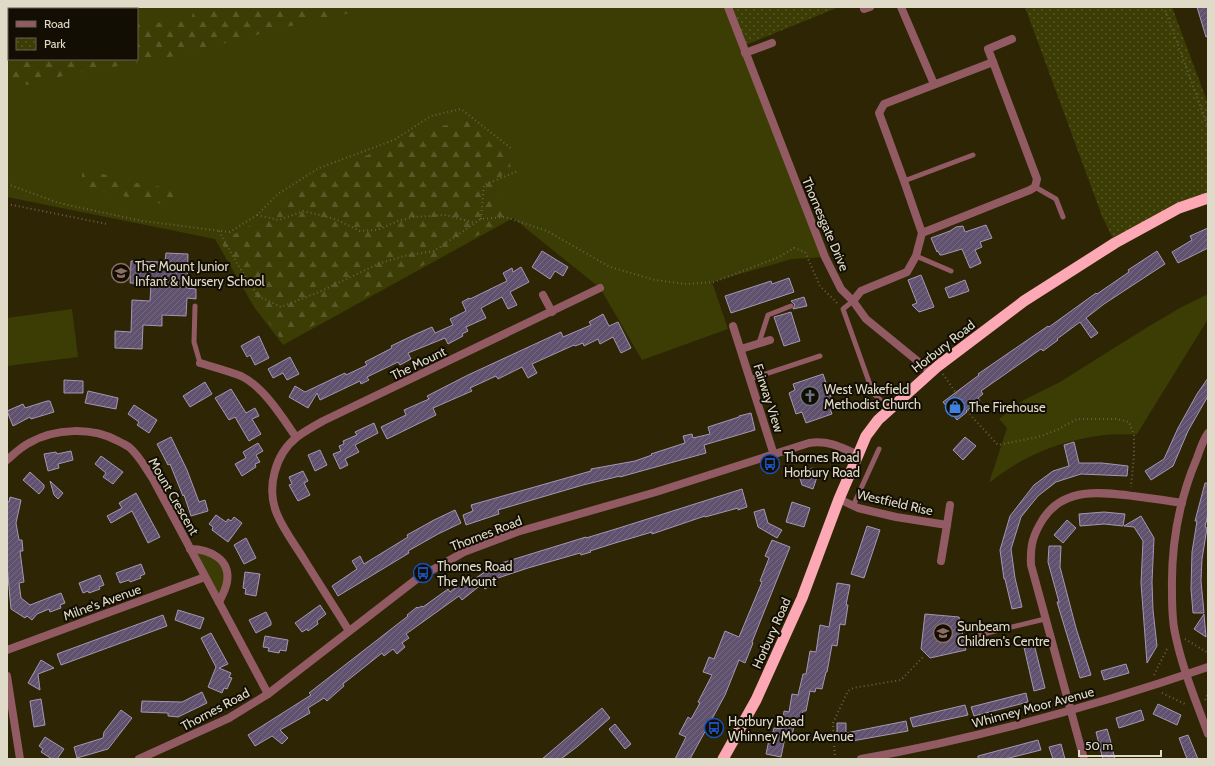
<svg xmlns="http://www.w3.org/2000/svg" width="1215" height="766" font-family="Cabin,sans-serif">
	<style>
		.green { fill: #3c3d05; fill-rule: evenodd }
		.forest { fill: url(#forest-firs) }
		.park { fill: url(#park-dots) }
		.building { fill: url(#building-hatch); stroke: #a696b6 }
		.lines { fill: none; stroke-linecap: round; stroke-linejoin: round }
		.path { stroke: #696145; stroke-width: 2; stroke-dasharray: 1 3; stroke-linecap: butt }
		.service { stroke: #925b64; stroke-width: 5 }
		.minor { stroke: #925b64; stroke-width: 8 }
		.tertiary { stroke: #925b64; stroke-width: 8 }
		.trunk { stroke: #fca8b5; stroke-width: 11 }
		.labels { text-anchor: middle; stroke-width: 4; stroke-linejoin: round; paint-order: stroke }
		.street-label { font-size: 13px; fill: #e0dbc9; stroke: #120e03 }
		.poi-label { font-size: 13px; fill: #e0dbc9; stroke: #120e03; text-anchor: start }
	</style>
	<defs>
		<pattern id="forest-firs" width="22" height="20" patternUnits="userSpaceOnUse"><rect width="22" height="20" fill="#3c3d05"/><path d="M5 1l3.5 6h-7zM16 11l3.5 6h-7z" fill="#585828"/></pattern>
		<pattern id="park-dots" width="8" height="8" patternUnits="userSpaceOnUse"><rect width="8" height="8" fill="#3c3d05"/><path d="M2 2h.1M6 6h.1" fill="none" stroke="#585828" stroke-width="1.8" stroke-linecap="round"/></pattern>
		<pattern id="building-hatch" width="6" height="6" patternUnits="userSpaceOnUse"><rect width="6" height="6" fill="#60526f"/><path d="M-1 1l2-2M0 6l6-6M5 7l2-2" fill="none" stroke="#766a82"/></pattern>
	</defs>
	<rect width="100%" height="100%" fill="#2e2504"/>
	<g class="green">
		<path d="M7,7h721l97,250 -33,2 -80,23 16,47 -86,31 -42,-72 -87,-70 -230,127 -29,-38 -39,-68 -208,-42zM9,9h128v50h-128z"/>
		<path d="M1208,294v25l-71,115c-11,1 -22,0 -33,1 -43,5 -82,21 -115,48l18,-55 -8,-9 25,-19 36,-18 86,-54 34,-20z"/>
		<path d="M72,309l6,48 -71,9v-48z"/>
		<path d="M190,549l17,2 21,23 -9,28z"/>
	</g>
	<g class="forest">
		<path d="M196,7h31l5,1 6,-1h140l-92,20 -110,29 -105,18 -44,11 -16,-9 -1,-11 9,-6h118v-35l54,-4 3,-12z"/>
		<path d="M469,120l36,28 7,23 -10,4 -7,29 16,13 -228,125 -26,-36 -37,-65 27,-13 59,-48 79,-32 15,-13z"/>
		<path d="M85,170l10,3 20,3 16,6 42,7 3,11 -5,4 -15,-1 -72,-15 -2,-6v-9z"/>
	</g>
	<g class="park">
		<path d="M728,7h111l-96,39z"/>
		<path d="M1025,7h147l36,97v94l-93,45 -13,-27z"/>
	</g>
	<g class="building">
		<path d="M1197,7h11v29l-2,1z"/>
		<path d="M986,225l6,13 -12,4 2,5 -7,3 6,13 -11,5 -8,-19 -20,6h-2l-2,-4 -1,1 -6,-14 19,-7 6,-4 7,-1 2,6z"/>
		<path d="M1208,228v20l-30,15 -6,-11 20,-12 -2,-4z"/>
		<path d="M542,251l26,16 -5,9 -8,-5 -5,8 -18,-12z"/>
		<path d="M1157,251l8,13 -61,40 -18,14 12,15 -7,5 -11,-16 -23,17 1,1 -15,11 -2,-2 -60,42 2,3 -5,4 2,3 -14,10 1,1 -10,8 -14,-18 36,-27 -1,-1 70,-48 1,1 47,-34 1,1 32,-22 -1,-2z"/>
		<path d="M166,253l22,1 -1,34 9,1v10l-9,-1 -1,18 -24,-1v11l-19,-1 -1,24 -27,-1v-17l16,1 1,-32 18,1 1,-17 -21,-1 1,-22 34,1z"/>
		<path d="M521,267l8,15 -19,10 7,13 -9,4 -6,-12 -21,11 5,10 -20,9 2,4 -6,3 1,2 -15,8 -3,-6 -37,15 3,6 -11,6 -2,-3 -31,15 2,3 -8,4 -1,-3 -40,19 -3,-7 -9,15 -19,-11 6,-11 10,6 40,-19 1,2 21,-10 -2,-3 27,-14 -1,-2 25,-12 16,-7 3,6 18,-8 -3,-6 16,-8 -4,-9 7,-4 1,1 37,-18 -4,-8 9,-5 1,4z"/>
		<path d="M921,275l13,32 -15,5 -7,-7 5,-2 -9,-23z"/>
		<path d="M789,278l5,14 -63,21 -6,-17 46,-15 1,3z"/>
		<path d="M965,280l4,11 -20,7 -4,-10z"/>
		<path d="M804,297l3,9 -14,3 2,-4 -4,-4z"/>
		<path d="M791,312l9,29 -16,5 -10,-29z"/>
		<path d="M603,314l6,12 9,-4 13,26 -10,5 -8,-16 -13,7 -2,-5 -14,7 -1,-3 -8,3 -1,-1 -42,19 5,9 -9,5 -6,-11 -24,12 -2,-3 -26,12 2,3 -39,17 3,7 -49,24 -6,-12 25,-12 -2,-5 25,-11 -2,-3 41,-21 93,-43 2,5 28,-12 -2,-3z"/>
		<path d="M259,336l10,22 -14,7 -5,-10 -3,2 -6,-11z"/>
		<path d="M290,357l9,17 -12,6 -4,-7 -10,5 -5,-9z"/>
		<path d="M823,374l9,26 -4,2 4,12 -26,9 -4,-11 -6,2 -7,-21 6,-3 -2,-6z"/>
		<path d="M1208,378v18l-20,35 -15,35 -22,14 -6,-9 19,-12 14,-31 19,-34z"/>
		<path d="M64,380l19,1v12h-19z"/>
		<path d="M205,382l7,12 -22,13 -7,-11z"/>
		<path d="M231,389l15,24 9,-5 4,8 -7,3 9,15 -12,7 -14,-24 -6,3 -14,-22z"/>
		<path d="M88,391l30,7 -2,11 -31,-6z"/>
		<path d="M47,401h3l4,11 -23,7 -1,-2 -17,9 -6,-15 16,-7 2,4z"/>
		<path d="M134,405l23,15 -8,13 -12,-8 2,-3 -11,-8z"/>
		<path d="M751,413l4,17 -51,15 2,8 -79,22 -7,2v-1l-37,9 -85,25 1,4 -33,11 -3,-10 10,-4 -2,-6 120,-34v-2l44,-8 17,-6 -1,-1 34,-11 -2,-7 9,-2 1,4 17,-4 -2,-7 31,-10v-1z"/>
		<path d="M374,423l4,10 -23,12 4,7 -14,7 3,6 -8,4 -7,-15 8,-3 -2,-5 5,-2 -1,-3 14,-6 -2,-3z"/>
		<path d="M171,437l16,33 12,32 6,-2 3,11 -17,5 -7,-21 -1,1 -13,-32 -2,1 -11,-21z"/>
		<path d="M965,437l11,9 -13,14 -10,-10z"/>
		<path d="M1074,442l5,21h23l26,3 -1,10 -46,-2 -25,8 -18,14 -17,21 -10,32 4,29 7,29 -10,2 -7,-30h-1l-4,-29 10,-34 24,-31 19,-14 16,-5 -5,-21z"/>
		<path d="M258,443l5,8 -7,4 4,7 -5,2 1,3 -14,9 -7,-12 11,-6 -3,-6z"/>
		<path d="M320,450l7,15 -12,6 -7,-16z"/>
		<path d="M71,451l2,9 -15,4 1,4 -11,3 -4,-17 12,-2 1,2z"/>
		<path d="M101,456l22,16 -10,12 -10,-7 3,-4 -11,-9z"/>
		<path d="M813,468l5,6 -5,15 -11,-4 -4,-13z"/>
		<path d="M303,471l5,10 -4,2 6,12 -12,6 -9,-16 3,-1 -3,-7z"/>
		<path d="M30,472l14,13v3l-5,6 -16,-14z"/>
		<path d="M50,481l13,12 -5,6 -4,-4z"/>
		<path d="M1205,483h3v31l-3,13 2,1 -5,31 -1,22 3,32h-11l-2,-24 1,-37 5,-31h-2z"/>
		<path d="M742,489l5,18 -9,3v-2l-33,9v-1l-53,18v-2l-37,11 -25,8 1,1 -10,3 -1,-2 -52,15 -36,12 2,3 -9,6 -3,-5 -20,16 -3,-4 -53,38 3,4 -7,5 3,4 -8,7 -4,-5 -9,7 -2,-3 -39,31 1,2 -17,15 -3,-3 -16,10 2,5 -30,17 8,8 -6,6 -10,-8 -17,10 -7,-11 63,-40 -2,-2 99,-77 -1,-1 10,-8 1,1 4,-2 1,1 25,-18 2,3 20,-16 3,4 22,-15 91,-28v1l33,-10z"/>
		<path d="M136,493l24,44 -12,6 -16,-32 -21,12 -4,-7 15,-8 -3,-5z"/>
		<path d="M10,497l11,3 -5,23 3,17h3l1,11h-3l4,31 -5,1 2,15 9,7 31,-12 4,10 -5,2 1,3 -11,4 -1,-3 -12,5 -5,6 -5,-4 -2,2 -14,-9 -4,-44v-63h2z"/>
		<path d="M792,502l18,6 -6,19 -18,-5z"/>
		<path d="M764,509l4,14 14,7 -5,8 -19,-11 -4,-15z"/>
		<path d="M455,510l6,13 -23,11 -30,17 1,2 -71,43 -6,-10 25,-17 -5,-8 8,-5 4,8 44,-27 -1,-2 27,-15z"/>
		<path d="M1104,512l21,2 -2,12 -19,-2 -24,2 -1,-12z"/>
		<path d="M216,515l10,7 2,-3 3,2 3,-4 8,6 -14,19 -16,-12 1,-3 -4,-3z"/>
		<path d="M1141,516l13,22 -2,44 1,28 4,36 -10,17 -6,-80 2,-42 -9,-14 -10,-1z"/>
		<path d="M1067,520l9,8 -13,15 -9,-8z"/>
		<path d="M867,526l13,4 -16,48 -13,-4z"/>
		<path d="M246,538l10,20 -12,6 -10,-19z"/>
		<path d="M772,540l18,7 -38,95 1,1 -8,20 -6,-3 -14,35 -35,64h-15l11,-22 -7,-3 9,-17 3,2 9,-16 -2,-1 14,-27 -9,-3 6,-15 5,2 11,-28 14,6 23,-55 -2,-1 9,-23 -4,-2z"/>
		<path d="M1049,546h12l-1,21 16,61 15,47 -11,3 -23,-76h2l-11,-40z"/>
		<path d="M141,564l4,10 -5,2 1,2 -11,4 -1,-2 -9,3 -4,-10z"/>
		<path d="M245,572l15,2 -4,22 -11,-2 1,-5 -3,-1z"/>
		<path d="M100,575l4,10 -5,2 1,2 -11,4 -1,-2 -5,2 -4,-10z"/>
		<path d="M837,583l13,2 -4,20h2l-3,20 -5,-1 -3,22 -5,-1 -5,27h-1l-4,17 -6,-1 -1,4 -5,-1 -4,20h-3l-2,16 -7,-1 -3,14 -6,-2 -4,19 -15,-3 4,-19h2l2,-7 8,1 2,-18 5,1 3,-18 6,1 5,-21h3l4,-23 6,1 4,-27 9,2z"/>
		<path d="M320,605l6,9 -9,7 1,3 -10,7 -1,-2 -5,3 -7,-9z"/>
		<path d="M178,610l26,8 -4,11 -25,-9z"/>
		<path d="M266,612l5,10v3l-15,8 -7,-13z"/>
		<path d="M925,614l34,3 7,33 -36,8 -9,-9z"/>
		<path d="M1204,614l2,23 -12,-8z"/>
		<path d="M163,615l4,11 -106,39 -4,-11z"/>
		<path d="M211,633l17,31 -9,4 12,5 -2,4 3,1 -5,11 -3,-1 -2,5 -14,-6 8,-20 -15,-29z"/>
		<path d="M265,636l23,4 -2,11 -6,-1 -1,3 -11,-2 1,-3 -6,-1z"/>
		<path d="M1033,640l12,48 -11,3 -11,-48z"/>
		<path d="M41,660l13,8 -16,6 2,16 -12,-7z"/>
		<path d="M1126,664l3,9 -25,7 -3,-9z"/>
		<path d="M202,692l5,11 -29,14 -10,-1v-3l-27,-1 1,-11 40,1z"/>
		<path d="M1026,693l2,9 -54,14 -3,-9z"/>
		<path d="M41,699l4,26 -11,2 -4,-26z"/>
		<path d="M1158,704l23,11 -4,10 -24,-11z"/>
		<path d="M965,705l3,10 -55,12 -3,-9z"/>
		<path d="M602,708l8,10 -32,28 -17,13h-19z"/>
		<path d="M121,710l11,8 -24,31 -31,9 -3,-11 29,-9 1,-6z"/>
		<path d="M1141,710l3,10 -25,8 -3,-10z"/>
		<path d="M906,721l2,10 -56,10v-1l-23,1 -1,-5 9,-2v-11h9v10z"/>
		<path d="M615,724l16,20 -6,5 -16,-20z"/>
		<path d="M1107,729l3,10 5,20h-12l-2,-7 -5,-20z"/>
		<path d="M1188,735l10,24h-11l-3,-8 -5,-13z"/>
		<path d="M45,737l19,12 -7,10h-5l-11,-7 2,-3 -4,-3z"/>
		<path d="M1038,740l3,10 -36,9h-27v-3z"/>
		<path d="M1061,744l4,15h-12l-4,-12z"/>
	</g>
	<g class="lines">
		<g class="path">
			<path d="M1164,7l44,120"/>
			<path d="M7,184l52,19 83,18 88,11 27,-17 21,-21 41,-26 75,-28 37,-24 30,-7 51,40"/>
			<path d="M7,204l100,20"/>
			<path d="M257,215l22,5 25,-9 31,8 25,12 17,-1 21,-9 16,-4 32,-2 29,8"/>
			<path d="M481,219l3,-34 34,-14"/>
			<path d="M219,231l19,34 20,31 23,11 38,-15 59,-28 26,-8 30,-5 47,-32 24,-2 42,14 63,36 45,13 32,4 27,-2 65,-25 15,-9 11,4 15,34 18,18"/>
			<path d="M943,374l30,44 25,27 40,-8 19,-7 20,-11h40l12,3 5,13v20l-3,32"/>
			<path d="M1185,639l23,14"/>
			<path d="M1154,675l14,-28"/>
			<path d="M1162,693l25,12"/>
			<path d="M1205,700l3,-6"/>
			<path d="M835,759l-2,-36 15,-32 5,-3 48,-8 23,-24"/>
		</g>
		<g class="service">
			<path d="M904,181l69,-26"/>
			<path d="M1035,187l21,12 7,18"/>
			<path d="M916,256l35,15"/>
			<path d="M853,301l-10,8 30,84 17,16"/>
			<path d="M195,306l-1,36 6,21"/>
			<path d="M759,343l9,-28 23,-9"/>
			<path d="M750,379l70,-23"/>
			<path d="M853,506l26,-57"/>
			<path d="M979,635l66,-16"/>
		</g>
		<g class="minor">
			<path d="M728,7l97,250 16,32 12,12 13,18 65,53"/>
			<path d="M901,7l33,77"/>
			<path d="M864,9l6,-2"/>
			<path d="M745,53l27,-10"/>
			<path d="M993,62l-5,-13 24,-10"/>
			<path d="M543,295l9,17"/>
			<path d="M853,301l8,-10 46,-19 9,-16 6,-23 -18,-52 -25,-68 5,-9 109,-42 44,117 -2,8 -5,3 -108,43"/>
			<path d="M733,326l41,129"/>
			<path d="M741,349l29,-9"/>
			<path d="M200,363c13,4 28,8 41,13 23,11 41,41 55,61"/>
			<path d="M1208,433c-5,7 -8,16 -11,25 -18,42 -26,87 -25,133 0,14 0,29 3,42 7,35 21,68 33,101"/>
			<path d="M7,460c7,-6 14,-13 22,-17 26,-15 63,-16 89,-2 4,2 8,4 11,6 10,8 17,22 24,32l115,215"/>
			<path d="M839,499l19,9 38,9 51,8 -6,36"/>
			<path d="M947,525l3,-20"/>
			<path d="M190,549c19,0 41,10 37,33 -1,7 -5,14 -8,20"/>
			<path d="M349,631c-14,-23 -29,-46 -44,-70 -9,-15 -21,-30 -28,-47 -11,-26 -2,-60 20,-77 8,-6 17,-11 26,-16l277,-133"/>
			<path d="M7,650l198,-73"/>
			<path d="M7,676l13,83"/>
			<path d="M861,759c118,-21 234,-53 347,-92"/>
			<path d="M1084,759l-53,-194c-1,-20 2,-30 12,-46 21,-32 58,-27 90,-23 16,2 32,4 49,7"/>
		</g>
		<path class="tertiary" d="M139,759l90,-41 39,-24 150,-116 46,-26 53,-20 139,-40 153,-49c19,-3 32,4 49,12"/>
		<path class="trunk" d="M723,759l33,-59 46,-102 37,-99 19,-44 8,-19 12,-16 60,-54 86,-65 91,-58 64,-35 29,-10"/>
	</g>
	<defs>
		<g id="school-ring" transform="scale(1)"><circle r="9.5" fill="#120e03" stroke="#8d6e63" stroke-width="1.5"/><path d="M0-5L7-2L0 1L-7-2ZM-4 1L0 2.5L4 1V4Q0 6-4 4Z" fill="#8d6e63"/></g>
		<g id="church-ring" transform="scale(1)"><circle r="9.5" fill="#120e03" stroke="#6b7280" stroke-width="1.5"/><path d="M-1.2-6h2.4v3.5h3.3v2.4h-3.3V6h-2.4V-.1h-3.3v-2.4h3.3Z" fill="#6b7280"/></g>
		<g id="shop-ring" transform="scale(1)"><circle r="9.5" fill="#120e03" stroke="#3f7fe0" stroke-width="1.5"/><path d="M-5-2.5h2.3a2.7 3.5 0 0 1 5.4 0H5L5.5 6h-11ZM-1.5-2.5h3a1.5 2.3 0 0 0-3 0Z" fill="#3f7fe0"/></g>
		<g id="bus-ring" transform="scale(1)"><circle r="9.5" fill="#120e03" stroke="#1a4fb4" stroke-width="1.5"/><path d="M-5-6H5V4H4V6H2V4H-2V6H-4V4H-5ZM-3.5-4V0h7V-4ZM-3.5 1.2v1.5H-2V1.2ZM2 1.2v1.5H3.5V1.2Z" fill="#1a4fb4"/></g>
	</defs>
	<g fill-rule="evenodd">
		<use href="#school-ring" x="121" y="273"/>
		<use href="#church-ring" x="810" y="396"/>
		<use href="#shop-ring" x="955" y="407"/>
		<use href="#bus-ring" x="770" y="464"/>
		<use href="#bus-ring" x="423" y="573"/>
		<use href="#school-ring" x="943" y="633"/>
		<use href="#bus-ring" x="714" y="728"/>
	</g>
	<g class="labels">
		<g class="street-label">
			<text transform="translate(826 224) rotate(67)" y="5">Thornesgate Drive</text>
			<text transform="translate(943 346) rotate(-38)" y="5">Horbury Road</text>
			<text transform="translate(418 363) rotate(-26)" y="5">The Mount</text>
			<text transform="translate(769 398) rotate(72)" y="5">Fairway View</text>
			<text transform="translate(174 496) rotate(60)" y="5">Mount Crescent</text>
			<text transform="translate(895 502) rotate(13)" y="5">Westfield Rise</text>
			<text transform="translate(486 533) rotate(-21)" y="5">Thornes Road</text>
			<text transform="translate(102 602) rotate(-20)" y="5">Milne's Avenue</text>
			<text transform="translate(771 633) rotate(-66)" y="5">Horbury Road</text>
			<text transform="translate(1033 707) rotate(-15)" y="5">Whinney Moor Avenue</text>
			<text transform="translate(215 709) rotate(-28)" y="5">Thornes Road</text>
		</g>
		<g class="poi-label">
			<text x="135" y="271">The Mount Junior<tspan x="135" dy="15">Infant &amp; Nursery School</tspan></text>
			<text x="824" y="394">West Wakefield<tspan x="824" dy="15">Methodist Church</tspan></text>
			<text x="969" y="412">The Firehouse</text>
			<text x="784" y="462">Thornes Road<tspan x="784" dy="15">Horbury Road</tspan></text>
			<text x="437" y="571">Thornes Road<tspan x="437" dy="15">The Mount</tspan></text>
			<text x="957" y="631">Sunbeam<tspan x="957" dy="15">Children's Centre</tspan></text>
			<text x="728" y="726">Horbury Road<tspan x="728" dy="15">Whinney Moor Avenue</tspan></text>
		</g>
	</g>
	<rect width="1215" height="766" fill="none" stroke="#e0dbc9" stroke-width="16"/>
	<rect x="8" y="8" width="130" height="52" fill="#120e03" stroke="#646052"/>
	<rect x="16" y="21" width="20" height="6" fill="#925b64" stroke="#646052"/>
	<text x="44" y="28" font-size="12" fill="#e0dbc9">Road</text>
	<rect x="16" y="38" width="20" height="12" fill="url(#park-dots)" stroke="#646052"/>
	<text x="44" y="48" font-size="12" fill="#e0dbc9">Park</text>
	<path d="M1079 750v6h82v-6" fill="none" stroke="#e0dbc9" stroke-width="2"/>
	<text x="1085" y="750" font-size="12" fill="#e0dbc9" stroke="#120e03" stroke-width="3" paint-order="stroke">50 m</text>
</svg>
